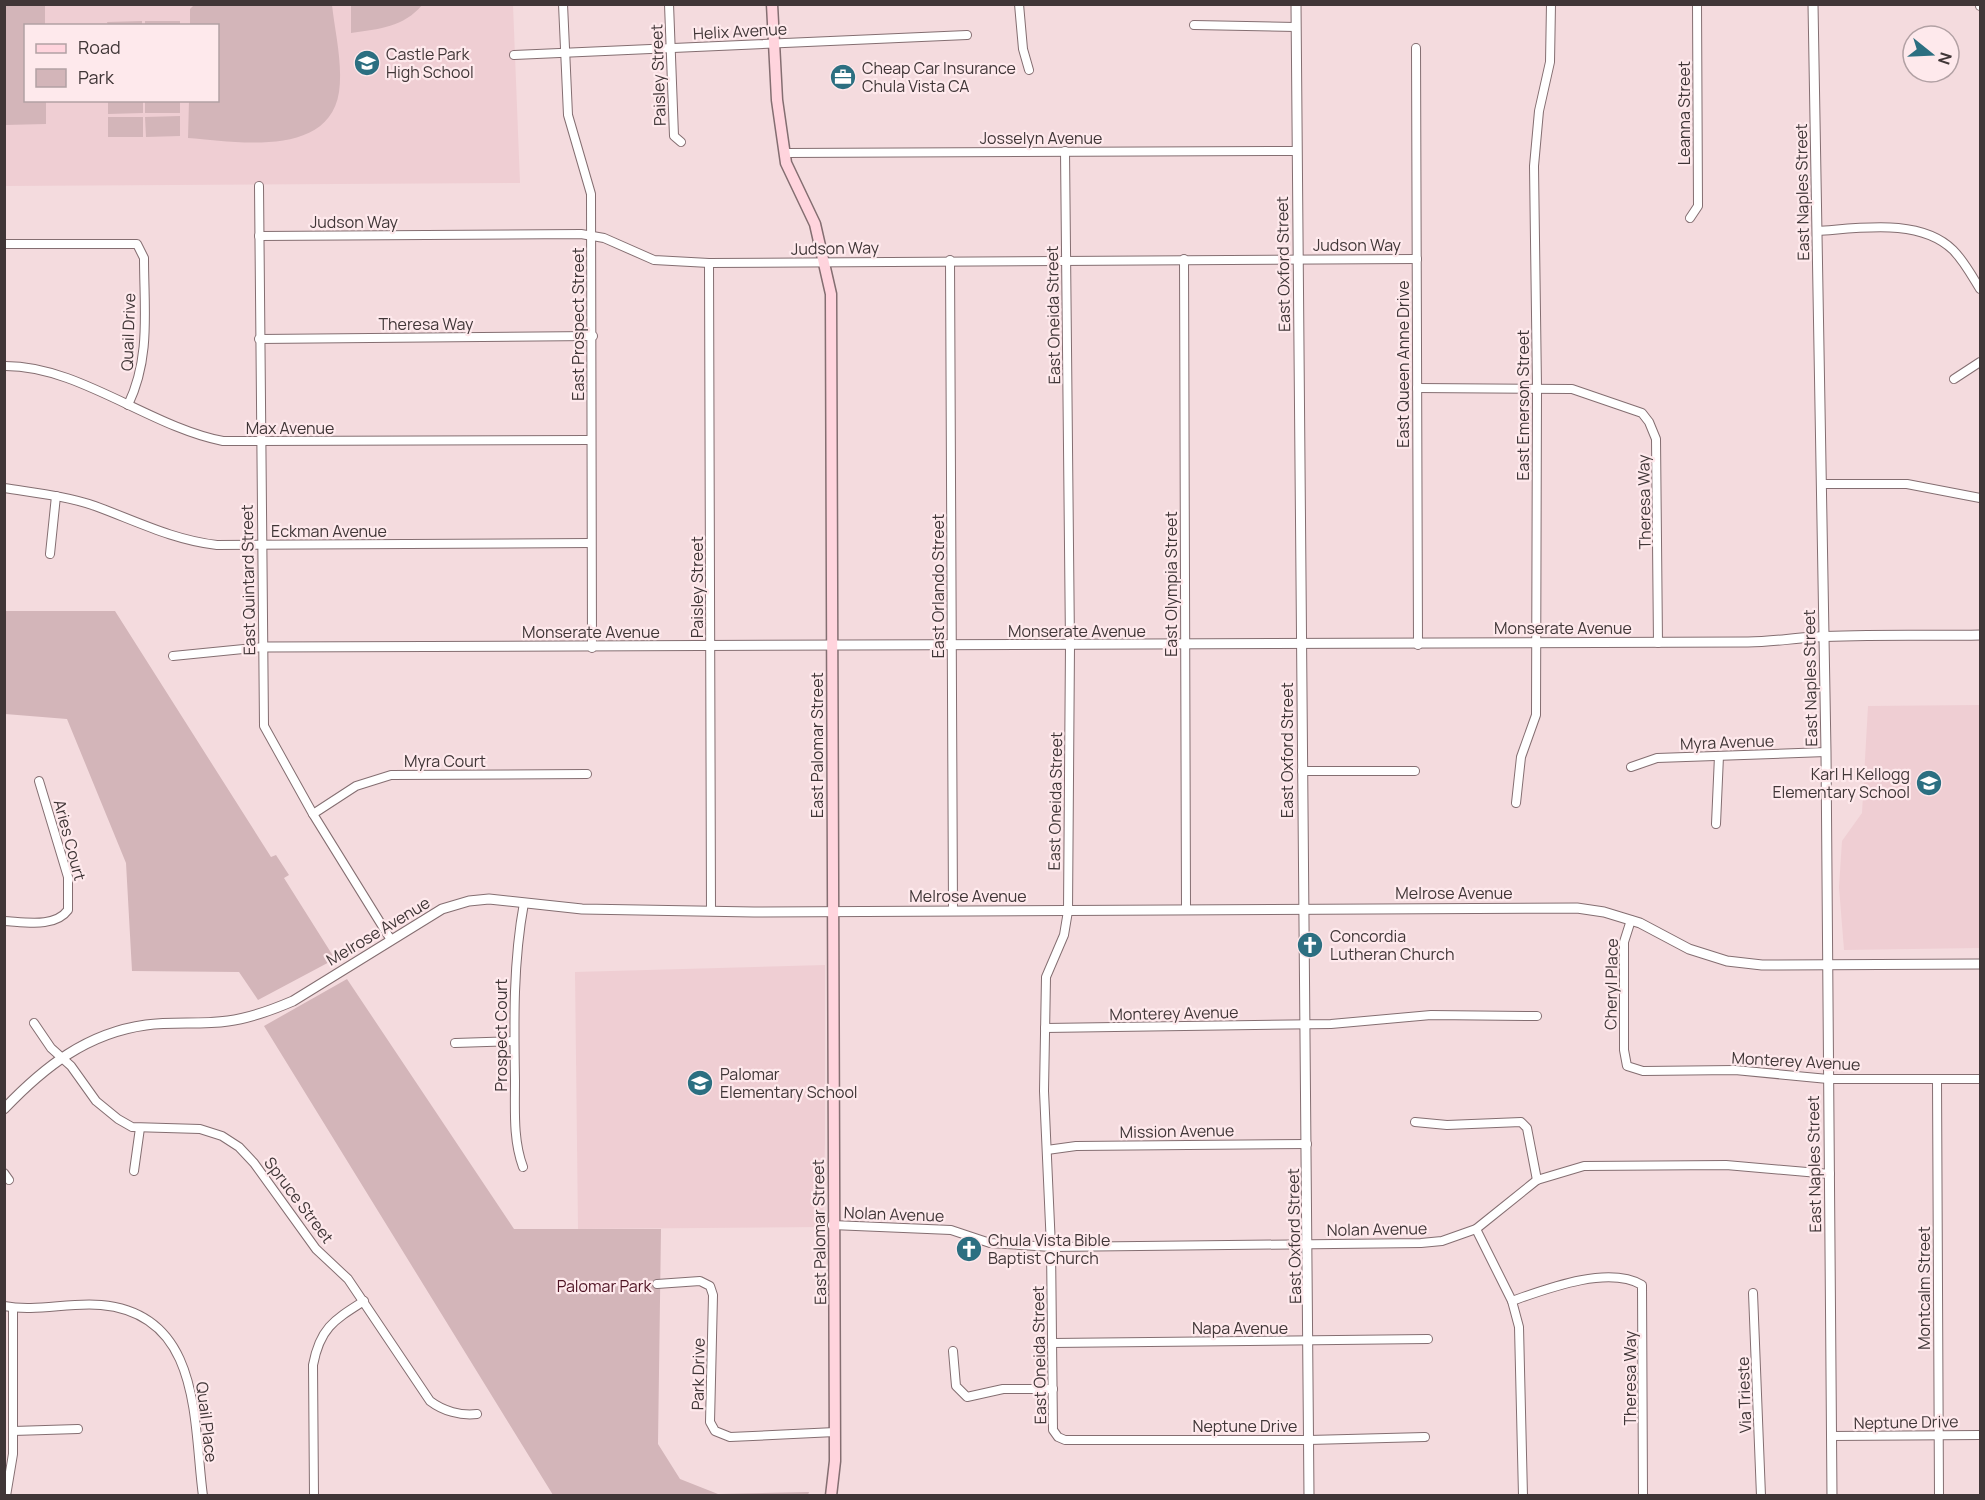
<svg xmlns="http://www.w3.org/2000/svg" width="1985" height="1500" font-family="Manrope,sans-serif">
	<style>
		.built { fill: #efced3; fill-rule: evenodd }
		.green { fill: #d3b5b9 }
		.lines { fill: none; stroke-linecap: round; stroke-linejoin: round }
		.minor-casing { stroke: #846e71; stroke-width: 10 }
		.tertiary-casing { stroke: #846e71; stroke-width: 11 }
		.secondary-casing { stroke: #846e71; stroke-width: 13 }
		.minor { stroke: #fff; stroke-width: 8 }
		.tertiary { stroke: #fff; stroke-width: 9 }
		.secondary { stroke: #ffd4dd; stroke-width: 10 }
		.labels { text-anchor: middle; stroke-width: 4.5; stroke-linejoin: round; paint-order: stroke }
		.street-label { font-size: 16px; fill: #403637; stroke: #fee9ec }
		.poi-label { font-size: 16px; fill: #403637; stroke: #fee9ec; text-anchor: start }
		.park-label { font-size: 16px; fill: #4f1424; stroke: #fee9ec }
	</style>
	<rect width="100%" height="100%" fill="#f4dbde"/>
	<g class="built">
		<path d="M4,5h509l7,178 -515,3zM26,26h192v74h-192z"/>
		<path d="M1980,705v243l-136,2 -5,-63 3,-46 20,-28 6,-107z"/>
		<path d="M825,965v177l-2,85 -245,2 -3,-257z"/>
	</g>
	<g class="green">
		<path d="M4,5h41v20l-19,1v74l20,1v23l-41,1z"/>
		<path d="M194,5h138c3,27 11,59 7,87 -10,66 -103,50 -151,46l1,-37 29,-1v-74l-28,-1v-16z"/>
		<path d="M351,5v-1l71,1c-18,22 -43,24 -71,28z"/>
		<path d="M142,21v4h-34l-1,-3z"/>
		<rect x="145" y="21" width="35" height="4"/>
		<path d="M108,101h35v12l-35,1z"/>
		<rect x="145" y="101" width="35" height="12"/>
		<path d="M180,116v20l-34,1 -1,-20z"/>
		<rect x="108" y="117" width="35" height="20"/>
		<path d="M5,611h110l156,246 5,-2 13,20 -5,3 51,81 -77,41 -19,-28 -107,-1 -6,-108 -59,-144 -62,-5z"/>
		<path d="M347,979l167,250h147l-3,215 22,35 38,15 91,-2 -1,3h-255l-289,-469z"/>
	</g>
	<g class="lines">
		<g class="minor-casing">
			<g id="minor">
				<path d="M563,4l5,111 23,79 1,454"/>
				<path d="M669,4l5,132 7,6"/>
				<path d="M1019,4l4,45 6,21"/>
				<path d="M1980,4v2"/>
				<path d="M1194,25l102,2"/>
				<path d="M1416,48l2,597"/>
				<path d="M514,55l453,-20"/>
				<path d="M1065,151l5,494 -2,266 -4,24 -18,42 -2,114 7,156 2,183 5,7 7,3h244l116,-3"/>
				<path d="M785,153l511,-2"/>
				<path d="M259,186l5,540 49,88 78,126"/>
				<path d="M1690,218l8,-12 -1,-202"/>
				<path d="M1818,231c43,-3 102,-13 135,19 11,11 19,26 27,39"/>
				<path d="M259,236l322,-2 23,4 50,22 55,3 708,-4"/>
				<path d="M4,244h133l7,14c0,52 7,99 -16,147"/>
				<path d="M1184,259l2,650"/>
				<path d="M950,260l3,651"/>
				<path d="M709,263l2,648"/>
				<path d="M259,339l334,-3"/>
				<path d="M4,366c74,-1 146,61 219,75l367,-1"/>
				<path d="M1954,379l26,-17"/>
				<path d="M1417,388l155,1 70,24 7,9 7,17 2,204"/>
				<path d="M1821,484h86l73,14"/>
				<path d="M4,488c31,5 62,8 91,18 41,15 78,34 122,39l374,-2"/>
				<path d="M50,554l6,-58"/>
				<path d="M173,656l90,-9"/>
				<path d="M1631,767l26,-9 169,-6"/>
				<path d="M1302,771h113"/>
				<path d="M1516,803l5,-46 15,-42 1,-327 -3,-222 5,-55 11,-49 1,-58"/>
				<path d="M313,814l43,-28 35,-11 196,-1"/>
				<path d="M1716,824l3,-68"/>
				<path d="M1631,920l-7,22v108l3,16 16,5 92,-1 93,9h152"/>
				<path d="M4,921c21,1 51,7 64,-11v-33l-29,-96"/>
				<path d="M34,1023l17,25 20,18 25,35 22,18 14,8 68,2 22,7 17,11 15,16 62,86 32,30 82,122c13,10 31,15 47,13"/>
				<path d="M1045,1028l286,-4 100,-9 106,1"/>
				<path d="M455,1043l59,-2"/>
				<path d="M1937,1080l2,416"/>
				<path d="M1415,1122l32,3 74,-3 6,6 10,52"/>
				<path d="M1047,1150l29,-4 231,-2"/>
				<path d="M523,1167c-10,-27 -8,-56 -8,-86 -1,-60 -2,-119 9,-178"/>
				<path d="M134,1171l6,-43"/>
				<path d="M4,1173l5,7"/>
				<path d="M832,1225l119,5 39,13 61,4 370,-4 21,-2 34,-12 61,-49 47,-14 142,-1 104,9"/>
				<path d="M1476,1229l36,72 7,26 4,169"/>
				<path d="M657,1284l43,-3 10,5 3,9 -3,127 5,9 15,6 105,-5"/>
				<path d="M1753,1293l8,203"/>
				<path d="M1512,1301c34,-12 96,-36 130,-16l1,211"/>
				<path d="M4,1306c32,6 65,-4 97,-1 101,9 92,117 102,191"/>
				<path d="M1052,1343l376,-4"/>
				<path d="M953,1351l3,35 11,11 36,-8h50"/>
				<path d="M13,1431l65,-2"/>
				<path d="M1831,1436l149,-1"/>
				<path d="M6,1496l7,-42v-146"/>
				<path d="M314,1496l-1,-131c7,-37 21,-45 51,-64"/>
			</g>
		</g>
		<g class="tertiary-casing">
			<g id="tertiary">
				<path d="M1296,4l13,1492"/>
				<path d="M1813,4l13,748 6,744"/>
				<path d="M263,647c495,0 990,-2 1485,-5 23,0 45,-4 68,-5 55,-3 110,-1 164,-2"/>
				<path d="M4,1109c40,-42 83,-76 142,-84 27,-4 55,0 82,-4 23,-3 44,-11 65,-20l149,-92 27,-8 20,-2 93,10 172,3 823,-4 27,4 36,11 49,26 38,12 35,4 218,-1"/>
			</g>
		</g>
		<g class="secondary-casing">
			<path id="secondary" d="M772,4l5,96 9,63 29,61 16,70 4,1167 -4,35"/>
		</g>
		<use href="#minor" class="minor"/>
		<use href="#tertiary" class="tertiary"/>
		<use href="#secondary" class="secondary"/>
	</g>
	<defs>
		<g id="school-disc" transform="scale(1.35)"><circle r="9.5" fill="#2c6f81" stroke="#fee9ec"/><path d="M0-5L7-2L0 1L-7-2ZM-4 1L0 2.5L4 1V4Q0 6-4 4Z" fill="#fff"/></g>
		<g id="office-disc" transform="scale(1.35)"><circle r="9.5" fill="#2c6f81" stroke="#fee9ec"/><path d="M-6-3h4V-5.5h4V-3h4V5H-6ZM-1-4.5V-3h2v-1.5ZM-6 0V1H6V0Z" fill="#fff"/></g>
		<g id="church-disc" transform="scale(1.35)"><circle r="9.5" fill="#2c6f81" stroke="#fee9ec"/><path d="M-1.2-6h2.4v3.5h3.3v2.4h-3.3V6h-2.4V-.1h-3.3v-2.4h3.3Z" fill="#fff"/></g>
	</defs>
	<g fill-rule="evenodd">
		<use href="#school-disc" x="367" y="63"/>
		<use href="#office-disc" x="843" y="77"/>
		<use href="#school-disc" x="1929" y="783"/>
		<use href="#church-disc" x="1310" y="945"/>
		<use href="#school-disc" x="700" y="1083"/>
		<use href="#church-disc" x="969" y="1249"/>
	</g>
	<g class="labels">
		<g class="street-label">
			<text transform="translate(740 31) rotate(-3)" y="6">Helix Avenue</text>
			<text transform="translate(658 75) rotate(-92)" y="6">Paisley Street</text>
			<text transform="translate(1684 113) rotate(-90)" y="6">Leanna Street</text>
			<text x="1041" y="144">Josselyn Avenue</text>
			<text transform="translate(1802 192) rotate(-91)" y="6">East Naples Street</text>
			<text x="354" y="228">Judson Way</text>
			<text x="1357" y="251">Judson Way</text>
			<text transform="translate(835 248) rotate(-1)" y="6">Judson Way</text>
			<text transform="translate(1283 264) rotate(-91)" y="6">East Oxford Street</text>
			<text transform="translate(1053 315) rotate(-91)" y="6">East Oneida Street</text>
			<text x="426" y="330">Theresa Way</text>
			<text transform="translate(578 324) rotate(-90)" y="6">East Prospect Street</text>
			<text transform="translate(128 332) rotate(-88)" y="6">Quail Drive</text>
			<text transform="translate(1403 364) rotate(-90)" y="6">East Queen Anne Drive</text>
			<text transform="translate(1523 405) rotate(-90)" y="6">East Emerson Street</text>
			<text x="290" y="434">Max Avenue</text>
			<text transform="translate(1644 502) rotate(-91)" y="6">Theresa Way</text>
			<text x="329" y="537">Eckman Avenue</text>
			<text transform="translate(248 580) rotate(-91)" y="6">East Quintard Street</text>
			<text transform="translate(1171 584) rotate(-90)" y="6">East Olympia Street</text>
			<text transform="translate(938 586) rotate(-90)" y="6">East Orlando Street</text>
			<text transform="translate(697 587) rotate(-90)" y="6">Paisley Street</text>
			<text x="1563" y="634">Monserate Avenue</text>
			<text x="1077" y="637">Monserate Avenue</text>
			<text x="591" y="638">Monserate Avenue</text>
			<text transform="translate(1810 678) rotate(-91)" y="6">East Naples Street</text>
			<text transform="translate(1727 742) rotate(-2)" y="6">Myra Avenue</text>
			<text transform="translate(817 745) rotate(-90)" y="6">East Palomar Street</text>
			<text transform="translate(1287 750) rotate(-90)" y="6">East Oxford Street</text>
			<text x="445" y="767">Myra Court</text>
			<text transform="translate(1055 801) rotate(-89)" y="6">East Oneida Street</text>
			<text transform="translate(70 840) rotate(75)" y="6">Aries Court</text>
			<text x="1454" y="899">Melrose Avenue</text>
			<text x="968" y="902">Melrose Avenue</text>
			<text transform="translate(378 931) rotate(-31)" y="6">Melrose Avenue</text>
			<text transform="translate(1611 984) rotate(-89)" y="6">Cheryl Place</text>
			<text transform="translate(1174 1013) rotate(-1)" y="6">Monterey Avenue</text>
			<text transform="translate(501 1035) rotate(-90)" y="6">Prospect Court</text>
			<text transform="translate(1796 1061) rotate(3)" y="6">Monterey Avenue</text>
			<text transform="translate(1177 1131) rotate(-1)" y="6">Mission Avenue</text>
			<text transform="translate(1814 1164) rotate(-91)" y="6">East Naples Street</text>
			<text transform="translate(299 1200) rotate(53)" y="6">Spruce Street</text>
			<text transform="translate(894 1214) rotate(2)" y="6">Nolan Avenue</text>
			<text transform="translate(1377 1229) rotate(-1)" y="6">Nolan Avenue</text>
			<text transform="translate(819 1232) rotate(-91)" y="6">East Palomar Street</text>
			<text transform="translate(1294 1236) rotate(-91)" y="6">East Oxford Street</text>
			<text transform="translate(1924 1288) rotate(-90)" y="6">Montcalm Street</text>
			<text x="1240" y="1334">Napa Avenue</text>
			<text transform="translate(1039 1355) rotate(-91)" y="6">East Oneida Street</text>
			<text transform="translate(698 1374) rotate(-89)" y="6">Park Drive</text>
			<text transform="translate(1630 1378) rotate(-90)" y="6">Theresa Way</text>
			<text transform="translate(1744 1395) rotate(-92)" y="6">Via Trieste</text>
			<text transform="translate(207 1422) rotate(83)" y="6">Quail Place</text>
			<text transform="translate(1906 1422) rotate(-1)" y="6">Neptune Drive</text>
			<text x="1245" y="1432">Neptune Drive</text>
		</g>
		<g class="poi-label">
			<text x="386" y="60">Castle Park<tspan x="386" dy="18">High School</tspan></text>
			<text x="862" y="74">Cheap Car Insurance<tspan x="862" dy="18">Chula Vista CA</tspan></text>
			<text x="1910" y="780" text-anchor="end">Karl H Kellogg<tspan x="1910" dy="18">Elementary School</tspan></text>
			<text x="1330" y="942">Concordia<tspan x="1330" dy="18">Lutheran Church</tspan></text>
			<text x="720" y="1080">Palomar<tspan x="720" dy="18">Elementary School</tspan></text>
			<text x="988" y="1246">Chula Vista Bible<tspan x="988" dy="18">Baptist Church</tspan></text>
		</g>
		<g class="park-label">
			<text x="604" y="1292">Palomar Park</text>
		</g>
	</g>
	<rect width="1985" height="1500" fill="none" stroke="#403637" stroke-width="12"/>
	<rect x="24" y="24" width="195" height="78" fill="#fee9ec" stroke="#b2a1a4" stroke-width="1.5"/>
	<rect x="36" y="44" width="30" height="9" fill="#ffd4dd" stroke="#b2a1a4" stroke-width="1.5"/>
	<text x="78" y="54" font-size="18" fill="#403637">Road</text>
	<rect x="36" y="69" width="30" height="18" fill="#d3b5b9" stroke="#b2a1a4" stroke-width="1.5"/>
	<text x="78" y="84" font-size="18" fill="#403637">Park</text>
	<g transform="translate(1931 54) rotate(108)"><circle r="28" fill="#fee9ec" stroke="#b2a1a4" stroke-width="1.5"/>
	<path d="M0-4.5L10 22L0 15L-10 22Z" fill="#2c6f81"/>
	<text y="-9" font-size="16" font-weight="bold" text-anchor="middle" fill="#403637">N</text>
	</g>
</svg>
